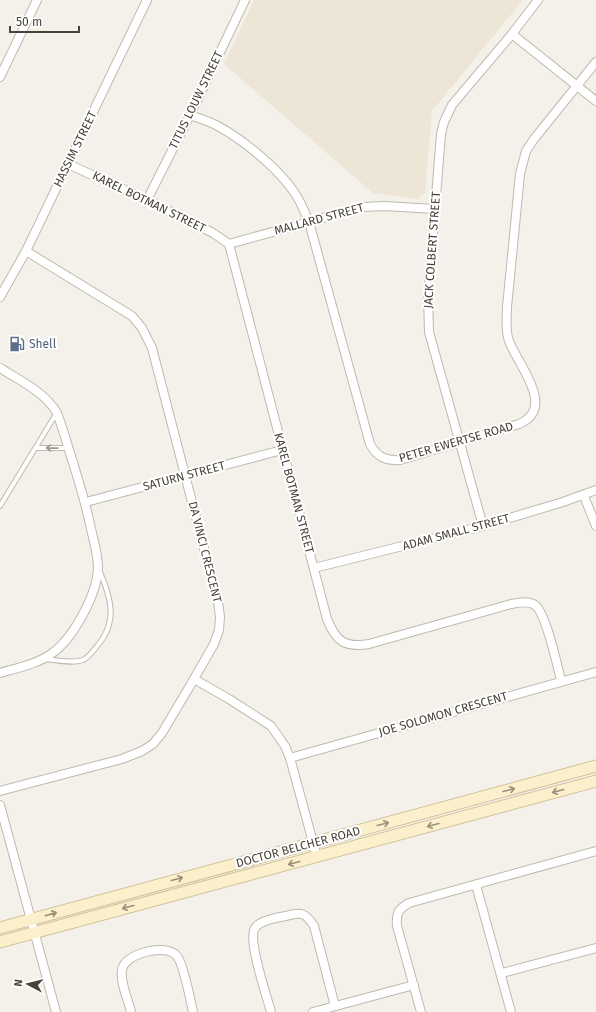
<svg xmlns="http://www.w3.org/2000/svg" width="596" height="1012" font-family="'Fira Sans',sans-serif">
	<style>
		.education { fill: #ede5d5 }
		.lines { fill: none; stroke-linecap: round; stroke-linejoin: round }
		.lane-casing { stroke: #c0b9ad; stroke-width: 6 }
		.street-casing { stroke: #c0b9ad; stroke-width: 10 }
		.secondary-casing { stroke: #d2c29c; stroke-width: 13 }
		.lane { stroke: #fff; stroke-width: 4 }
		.street { stroke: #fff; stroke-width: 8 }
		.secondary { stroke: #fcefcc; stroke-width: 11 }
		.oneway { stroke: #9a9792 }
		.oneway2 { stroke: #99907b }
		.labels { text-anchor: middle; stroke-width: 4; stroke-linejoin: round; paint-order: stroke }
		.street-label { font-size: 12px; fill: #484238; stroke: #fff }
		.service-label { font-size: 12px; fill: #4e5e75; stroke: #fff; text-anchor: start }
	</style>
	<rect width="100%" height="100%" fill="#f4f1ea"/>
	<path class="education" d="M254,0h269l-91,111 -7,82 -7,6 -45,-6 -149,-129z"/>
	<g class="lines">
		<g class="lane-casing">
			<g id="lane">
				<path d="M36,448h32"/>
				<path d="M0,506l56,-92"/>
				<path d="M45,659c11,1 27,5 38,1 6,-3 11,-10 15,-15 20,-24 13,-47 2,-73"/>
			</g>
		</g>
		<g class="street-casing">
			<g id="street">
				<path d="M512,34l84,67"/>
				<path d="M0,77l37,-77"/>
				<path d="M190,115c9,3 18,6 26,10 28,15 69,48 84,77 3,6 6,13 9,20l61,222c7,13 16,17 30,16l119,-36c38,-16 -1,-59 -10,-83 -4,-11 -2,-23 -2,-34l13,-133 6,-23 8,-12 62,-77"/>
				<path d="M68,164l79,36 66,33 16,11 98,375c9,22 17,29 42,25l142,-40c7,-1 17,-4 24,1 11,8 22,60 26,75"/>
				<path d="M147,200l43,-85 55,-115"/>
				<path d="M229,244l133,-37 22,-1 51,3"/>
				<path d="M0,297l26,-46 121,-251"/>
				<path d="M0,368c19,12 45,24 57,45 5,13 9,27 13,40 8,26 16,50 21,76 3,13 7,26 7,39 -1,27 -25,71 -47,86 -14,10 -34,14 -51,19"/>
				<path d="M584,496l12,30"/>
				<path d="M86,502l196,-52"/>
				<path d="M483,526l-54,-194 -1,-35 13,-163 3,-12 8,-17 60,-71 26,-34"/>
				<path d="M314,568l169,-42 80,-24 33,-12"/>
				<path d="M194,679l35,20 42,27 14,20 5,12 27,99"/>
				<path d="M290,758l306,-86"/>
				<path d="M0,791l122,-32 20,-8 11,-7 9,-11 32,-54 20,-35 5,-14 1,-13 -2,-15 -66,-254 -10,-20 -10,-12 -106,-65"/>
				<path d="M0,805l56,207"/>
				<path d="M476,885l35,127"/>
				<path d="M502,973l94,-25"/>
				<path d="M131,1012c-3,-13 -11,-29 -9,-42 2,-17 45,-27 55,-14 7,9 13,43 16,56"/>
				<path d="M271,1012c-4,-15 -24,-73 -16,-84 4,-7 23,-11 31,-12 15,-4 19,-4 28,10l21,80"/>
				<path d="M313,1012l101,-27"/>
				<path d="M421,1012l-24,-86c-1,-12 1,-17 12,-23l187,-52"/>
			</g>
		</g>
		<g class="secondary-casing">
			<g id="secondary">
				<path d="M0,928l596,-162"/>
				<path d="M0,942l596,-161"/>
			</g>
		</g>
		<use href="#lane" class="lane"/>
		<use href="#street" class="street"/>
		<use href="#secondary" class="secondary"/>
	</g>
	<defs><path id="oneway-shaft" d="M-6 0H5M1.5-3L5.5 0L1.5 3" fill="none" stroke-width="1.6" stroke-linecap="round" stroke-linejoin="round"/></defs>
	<use class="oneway" href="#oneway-shaft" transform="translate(52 448) rotate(-179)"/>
	<g class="oneway2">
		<use href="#oneway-shaft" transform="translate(509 790) rotate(-15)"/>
		<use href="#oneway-shaft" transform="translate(558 791) rotate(165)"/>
		<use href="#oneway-shaft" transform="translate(383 824) rotate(-15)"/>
		<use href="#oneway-shaft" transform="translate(433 825) rotate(165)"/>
		<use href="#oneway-shaft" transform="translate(294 863) rotate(165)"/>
		<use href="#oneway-shaft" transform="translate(177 879) rotate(-15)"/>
		<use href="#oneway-shaft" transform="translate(128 907) rotate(165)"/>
		<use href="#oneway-shaft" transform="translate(51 914) rotate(-16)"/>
	</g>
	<defs>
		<g id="fuel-bare" transform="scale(1.2)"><path d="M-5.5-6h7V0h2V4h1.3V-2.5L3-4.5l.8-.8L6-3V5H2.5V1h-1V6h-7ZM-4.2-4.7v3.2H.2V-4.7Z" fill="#5c6f8a" stroke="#fff" stroke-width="2.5" paint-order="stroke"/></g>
	</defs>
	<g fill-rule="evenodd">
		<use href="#fuel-bare" x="17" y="344"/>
	</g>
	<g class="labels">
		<g class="street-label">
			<text transform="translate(196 100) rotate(-64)" y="4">TITUS LOUW STREET</text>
			<text transform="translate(75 149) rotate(-64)" y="4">HASSIM STREET</text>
			<text transform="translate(149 202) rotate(26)" y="4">KAREL BOTMAN STREET</text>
			<text transform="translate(319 219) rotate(-15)" y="4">MALLARD STREET</text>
			<text transform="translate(432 250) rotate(-86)" y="4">JACK COLBERT STREET</text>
			<text transform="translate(456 442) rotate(-16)" y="4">PETER EWERTSE ROAD</text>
			<text transform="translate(184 476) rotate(-15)" y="4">SATURN STREET</text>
			<text transform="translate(294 493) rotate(75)" y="4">KAREL BOTMAN STREET</text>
			<text transform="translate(456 532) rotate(-15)" y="4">ADAM SMALL STREET</text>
			<text transform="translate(205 552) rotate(76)" y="4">DA VINCI CRESCENT</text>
			<text transform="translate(443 714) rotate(-16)" y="4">JOE SOLOMON CRESCENT</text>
			<text transform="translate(298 847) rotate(-15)" y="4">DOCTOR BELCHER ROAD</text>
		</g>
		<g class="service-label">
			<text x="29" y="348">Shell</text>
		</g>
	</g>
	<g transform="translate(28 984) rotate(277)" stroke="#ffffff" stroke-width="3" paint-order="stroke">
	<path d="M0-3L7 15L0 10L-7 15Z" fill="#484238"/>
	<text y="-6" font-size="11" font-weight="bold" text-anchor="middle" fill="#484238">N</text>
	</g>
	<path d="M10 26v6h69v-6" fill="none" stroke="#484238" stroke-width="2"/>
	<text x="16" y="26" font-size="12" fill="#484238" stroke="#ffffff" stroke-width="3" paint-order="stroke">50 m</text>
</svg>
